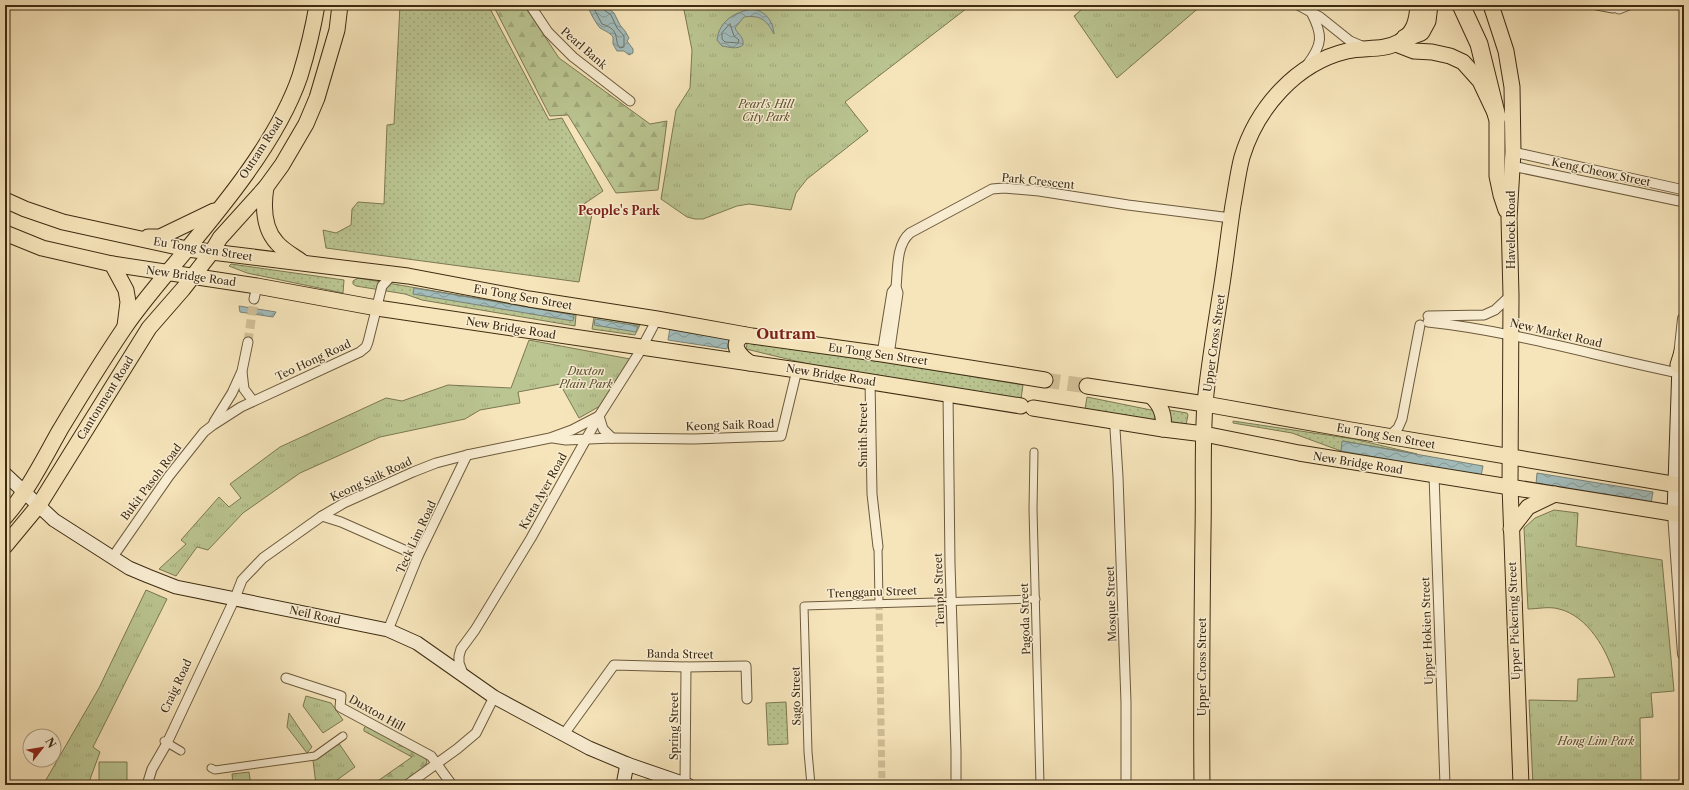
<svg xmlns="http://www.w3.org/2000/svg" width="1689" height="790" font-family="'Libre Caslon Text',serif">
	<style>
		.grass { fill: url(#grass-dots); stroke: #7c7852 }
		.forest { fill: url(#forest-firs); stroke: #7c7852 }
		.park { fill: url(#park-tufts); stroke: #7c7852 }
		.pitch { fill: #bac591; stroke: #7c7852 }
		.water { fill: url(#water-waves); stroke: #7a8277 }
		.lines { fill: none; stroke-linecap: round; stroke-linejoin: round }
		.shore { stroke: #707466; stroke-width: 1 }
		.pedestrian-tunnel { stroke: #d1bf98; stroke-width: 7; stroke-dasharray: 7 3.5; stroke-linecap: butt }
		.minor-tunnel { stroke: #d1bf98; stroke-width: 9; stroke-dasharray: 9 4.5; stroke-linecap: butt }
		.primary-tunnel { stroke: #d1bf98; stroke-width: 15; stroke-dasharray: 15 8; stroke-linecap: butt }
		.pedestrian-casing { stroke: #6c5a3c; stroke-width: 9 }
		.minor-casing { stroke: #6c5a3c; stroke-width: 11 }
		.tertiary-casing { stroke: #6c5a3c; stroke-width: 14 }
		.secondary-casing { stroke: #3e2c12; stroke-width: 15 }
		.primary-casing { stroke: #3e2c12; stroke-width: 17 }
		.motorway-casing { stroke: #3e2c12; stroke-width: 19 }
		.pedestrian { stroke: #f9edd2; stroke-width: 7 }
		.minor { stroke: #f9edd2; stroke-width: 9 }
		.tertiary { stroke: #f9edd2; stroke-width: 12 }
		.secondary { stroke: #f9edd2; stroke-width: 13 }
		.primary { stroke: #f6e4ba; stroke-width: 15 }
		.motorway { stroke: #f6e4ba; stroke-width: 17 }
		.labels { text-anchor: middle; stroke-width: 3; stroke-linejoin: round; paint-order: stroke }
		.street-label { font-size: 11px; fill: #3e2c12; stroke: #f9edd2 }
		.park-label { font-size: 11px; font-style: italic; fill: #5d5232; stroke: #f9edd2 }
		.neighbourhood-label { font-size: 12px; font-weight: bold; fill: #7a1f14; stroke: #f9edd2 }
		.district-label { font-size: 15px; font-weight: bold; fill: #7a1f14; stroke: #f9edd2 }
	</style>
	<defs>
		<pattern id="grass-dots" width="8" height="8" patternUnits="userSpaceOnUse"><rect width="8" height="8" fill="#bac591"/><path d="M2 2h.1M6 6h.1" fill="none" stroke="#a1a97c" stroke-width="1.8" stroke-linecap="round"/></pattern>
		<pattern id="forest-firs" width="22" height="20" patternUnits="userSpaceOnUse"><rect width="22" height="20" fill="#bac591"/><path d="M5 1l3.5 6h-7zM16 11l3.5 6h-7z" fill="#a1a97c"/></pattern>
		<pattern id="park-tufts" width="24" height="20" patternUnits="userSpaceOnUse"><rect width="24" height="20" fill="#bac591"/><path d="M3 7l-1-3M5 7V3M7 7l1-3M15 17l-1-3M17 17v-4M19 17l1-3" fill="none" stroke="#a1a97c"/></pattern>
		<pattern id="water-waves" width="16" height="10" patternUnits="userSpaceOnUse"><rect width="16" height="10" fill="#a2bcbb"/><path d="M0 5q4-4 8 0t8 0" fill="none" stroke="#859997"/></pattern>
	</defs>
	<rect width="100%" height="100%" fill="#f6e4ba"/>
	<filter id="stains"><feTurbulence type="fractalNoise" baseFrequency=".005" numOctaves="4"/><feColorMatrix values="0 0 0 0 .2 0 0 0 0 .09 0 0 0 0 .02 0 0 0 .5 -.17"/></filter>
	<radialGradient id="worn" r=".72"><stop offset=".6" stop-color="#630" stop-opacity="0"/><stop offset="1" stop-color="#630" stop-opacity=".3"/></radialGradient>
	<g class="grass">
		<path d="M400,5h88l61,115 13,-2 41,73 -19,13v10h8l-13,68 -253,-34 -3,-18 13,3 15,-8 1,-16 6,-7 26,2 3,-79 7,-1z"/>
		<path d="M231,264l113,16 -1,13 -96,-20 -18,-7z"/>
		<path d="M358,278l218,37 -1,11 -153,-26 -17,-6 -49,-8 -3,-2v-3z"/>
		<path d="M594,317l46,8 -5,10 -43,-6z"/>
		<path d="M748,339l275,46 -2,14 -209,-34 -66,-16z"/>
		<path d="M1087,397l69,14 2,7 -4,3 -69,-12z"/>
		<path d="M1169,410l18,3 1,2 -2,10 -18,-1z"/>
		<path d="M1233,421l121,18 63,15 -74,-13 -2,10 -49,-18 -59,-10z"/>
		<path d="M786,702l2,42 -20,1 -2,-42z"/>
	</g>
	<g class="forest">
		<path d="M493,5h31l35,53 91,66 17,-3 -9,69 -42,3 -48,-78 -18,1z"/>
		<path d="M366,726l57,29 4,6 -2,6 -25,18h-28l40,-28 -48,-26v-3z"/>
	</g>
	<g class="park">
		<path d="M683,5h288l-126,97 23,29 -61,48 -11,14 -5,17 -42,-6 -12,2 -34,13h-8l-8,-2 -26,-18 15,-89 14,-22 2,-38z"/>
		<path d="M1087,5h115l-85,73 -43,-62z"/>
		<path d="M529,340l101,19 -30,47 -21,12 -19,-34 -42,8 2,11 -40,7 -15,9 -85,18 -80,36 -57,40 -35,37 -11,-3 -21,29 -17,-7 27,-25 -5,-4 38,-43 10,10 12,-9 -11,-14 50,-37 106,-49 16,3 46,-16 63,3z"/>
		<path d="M1554,510l24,3 -2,33 86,14 12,131 -23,2 2,24 -13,1 1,67h-108l-4,-85 48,1 1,-22 37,-2c-8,-27 -27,-61 -56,-68 -10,-3 -22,0 -31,0l-4,-81 11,-10z"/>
		<path d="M146,590l21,9 -74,148 7,5 -12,33h-45l56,-97z"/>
		<path d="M306,696l25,7 12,17 -20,13 -20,-27z"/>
		<path d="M289,713l23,34 -5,6 -20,-26z"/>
		<path d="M338,742l17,25 -25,18h-14l-3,-25z"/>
		<path d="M249,772l2,13h-18l-1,-11z"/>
	</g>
	<path class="pitch" d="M99,762h28v19l-28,1z"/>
	<g class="water">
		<path d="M588,5h16l10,8 6,12 5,6 4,7 -2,3 6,8v4l-4,2 -5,-4h-7l-4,-7v-7c-4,-5 -8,-6 -13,-9 -3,-3 -12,-18 -12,-23z"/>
		<path d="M752,9c14,2 21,12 22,25 -8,-15 -14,-19 -30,-17l-9,11c3,7 9,8 8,17 -6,5 -14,2 -21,1l-5,-6c2,-19 18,-28 35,-31z"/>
		<path d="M414,288l160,27 -1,6 -160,-27z"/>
		<path d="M239,306l37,6 -3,5 -33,-5z"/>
		<path d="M595,319l43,7 -2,6 -42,-7z"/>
		<path d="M670,328l59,10 -2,11 -59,-9z"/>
		<path d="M1342,441l141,25 -2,10 -140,-25z"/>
		<path d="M1537,473l116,19 -2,11 -115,-19z"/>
	</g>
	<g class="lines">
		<g class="shore">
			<path d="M592,5l10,19c20,6 11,17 18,24l4,-1v-11l-7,-8 -6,-13 -8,-6 -1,-4"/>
			<path d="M730,24l4,12 5,4 -1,3 -13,-1 -3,-3v-6z"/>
		</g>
		<path class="pedestrian-tunnel" d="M879,603l3,182"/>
		<path class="minor-tunnel" d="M248,342l6,-43"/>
		<path class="primary-tunnel" d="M1045,380l42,6"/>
		<g class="pedestrian-casing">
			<g id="pedestrian">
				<path d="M1034,452l-1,57 7,276"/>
				<path d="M878,547l1,56"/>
				<path d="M164,741l17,10"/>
				<path d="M211,768l4,2 100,-14 28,-20"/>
				<path d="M811,785l-3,-33 -4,-146 232,-7"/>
			</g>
		</g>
		<g class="minor-casing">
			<g id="minor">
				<path d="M530,5l18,27 25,25 57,44"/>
				<path d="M1298,5l22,12 30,24 14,6"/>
				<path d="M1597,5l16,3"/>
				<path d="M1609,5l10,4 10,-4"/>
				<path d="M1307,65c16,-21 16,-30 4,-53"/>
				<path d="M1513,152l171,38"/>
				<path d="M1512,166l172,36"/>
				<path d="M254,299l3,-13"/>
				<path d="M1428,316l56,-1 11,-5 16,-15"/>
				<path d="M1428,322c85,9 167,34 251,51"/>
				<path d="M882,354l10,-62 4,-5"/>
				<path d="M889,355l9,-62 -2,-6c2,-18 0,-42 14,-54l82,-44 12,-1 35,3 89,14 103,13"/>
				<path d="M242,372l2,17 9,12"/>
				<path d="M870,381l2,113 6,53"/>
				<path d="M948,394l2,170 6,187v34"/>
				<path d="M599,416l4,13 9,9"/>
				<path d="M214,422l18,-29 10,-22 6,-29"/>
				<path d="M1116,422l-1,7 3,48 8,225v83"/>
				<path d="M1388,437l10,-9 4,-9 18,-94"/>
				<path d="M553,438l13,2 46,-2 82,1 87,-3 16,-66"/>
				<path d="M1434,475l11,310"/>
				<path d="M322,516l19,6 77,34"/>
				<path d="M112,558l57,-82 35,-44 9,-7 28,-18 119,-55 6,-5 2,-5 14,-56 11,-12"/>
				<path d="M388,630l30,-74 49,-101"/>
				<path d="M464,676l-5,-13v-7l2,-7 14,-19 56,-92 68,-122 40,-63 18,-34"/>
				<path d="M286,678l55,18 -1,11 91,49 21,29"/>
				<path d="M564,734l50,-69 72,2 60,-1 1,33"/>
				<path d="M685,784l1,-117"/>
				<path d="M147,785l5,-16 15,-26 68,-145 7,-18 21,-22 59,-42 22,-13 69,-31 23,-9 31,-8 83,-17 22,-8 27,-14"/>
				<path d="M407,785l50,-36 19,-16 18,-36"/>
			</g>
		</g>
		<g class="tertiary-casing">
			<g id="tertiary">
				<path d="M1680,356l4,-37"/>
				<path d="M1674,513l10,141"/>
			</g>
		</g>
		<g class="secondary-casing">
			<g id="secondary">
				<path d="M5,474l49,46 75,48 19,8 28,11 212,43 29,13 77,54 95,51 38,16 61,21"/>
				<path d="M1674,513l5,-148"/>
				<path d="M623,785l4,-21"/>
			</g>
		</g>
		<g class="primary-casing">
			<g id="primary">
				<path d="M1491,5l15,46 6,36 1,65 -4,66 2,77 -1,191 11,299"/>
				<path d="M1396,44l18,7 18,1 18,4 13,6 17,19 17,36v59l4,19 5,15"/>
				<path d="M266,187c-3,19 -3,41 11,56 7,8 17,13 25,19"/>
				<path d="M5,200l20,9 38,13 124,27 221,27 121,23 128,20 95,17 130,18 163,26"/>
				<path d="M5,233l37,15 70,16 145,22 120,22 420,62 224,36"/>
				<path d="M148,237h12l54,-26"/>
				<path d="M112,264l14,26 2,12 -3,24"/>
				<path d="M744,335c-16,9 -4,21 6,28"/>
				<path d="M1087,386l118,18 146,26 333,56"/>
				<path d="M1151,396c10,9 14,20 12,33"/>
				<path d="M1033,408l130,21 41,5 95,19 385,62"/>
				<path d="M5,517c23,-26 38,-57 55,-87 21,-35 42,-69 65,-103 13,-19 28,-37 43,-55 46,-55 109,-128 132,-196 7,-23 13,-47 17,-71"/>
				<path d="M1511,529l17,-22 27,-13"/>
				<path d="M5,546l34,-41 110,-177 34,-39 28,-36 9,-15 46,-51 16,-22 24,-41 11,-26 20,-68 3,-25"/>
				<path d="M1202,785c-1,-84 0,-169 1,-253 1,-43 -1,-86 2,-129 4,-40 11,-80 17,-119 4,-26 7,-53 11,-79 3,-16 5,-33 9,-48 15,-49 54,-94 105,-106 16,-4 37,0 52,-9 15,-8 18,-21 19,-37"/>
			</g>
		</g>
		<g class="motorway-casing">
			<g id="motorway">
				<path d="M1461,5l18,39 18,73"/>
				<path d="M1405,38l16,-6 6,-11 2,-16"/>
				<path d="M1679,365l5,-16"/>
			</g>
		</g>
		<use href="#pedestrian" class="pedestrian"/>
		<use href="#minor" class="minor"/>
		<use href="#tertiary" class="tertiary"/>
		<use href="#secondary" class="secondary"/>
		<use href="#primary" class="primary"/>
		<use href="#motorway" class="motorway"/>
	</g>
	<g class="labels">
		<g class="street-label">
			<text transform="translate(584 48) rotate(41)" y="4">Pearl Bank</text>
			<text transform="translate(261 148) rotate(-57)" y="4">Outram Road</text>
			<text transform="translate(1601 172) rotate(12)" y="4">Keng Cheow Street</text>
			<text transform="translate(1038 181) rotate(6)" y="4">Park Crescent</text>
			<text transform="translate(1511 230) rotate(-90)" y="4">Havelock Road</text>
			<text transform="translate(203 249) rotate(9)" y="4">Eu Tong Sen Street</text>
			<text transform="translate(191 276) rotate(8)" y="4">New Bridge Road</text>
			<text transform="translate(523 297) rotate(10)" y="4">Eu Tong Sen Street</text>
			<text transform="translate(511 328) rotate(9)" y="4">New Bridge Road</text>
			<text transform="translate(1556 333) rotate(13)" y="4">New Market Road</text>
			<text transform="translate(1214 343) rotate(-82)" y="4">Upper Cross Street</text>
			<text transform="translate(878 354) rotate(8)" y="4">Eu Tong Sen Street</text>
			<text transform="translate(313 360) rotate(-25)" y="4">Teo Hong Road</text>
			<text transform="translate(831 375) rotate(9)" y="4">New Bridge Road</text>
			<text transform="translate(105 398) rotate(-58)" y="4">Cantonment Road</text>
			<text transform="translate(730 425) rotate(-2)" y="4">Keong Saik Road</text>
			<text transform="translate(863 435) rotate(-90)" y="4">Smith Street</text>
			<text transform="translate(1386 436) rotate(10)" y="4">Eu Tong Sen Street</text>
			<text transform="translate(1358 463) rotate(9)" y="4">New Bridge Road</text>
			<text transform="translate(371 479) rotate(-25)" y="4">Keong Saik Road</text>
			<text transform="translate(151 482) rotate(-53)" y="4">Bukit Pasoh Road</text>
			<text transform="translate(543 491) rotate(-61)" y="4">Kreta Ayer Road</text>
			<text transform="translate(416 537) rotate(-65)" y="4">Teck Lim Road</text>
			<text transform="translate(939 590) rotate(-92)" y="4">Temple Street</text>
			<text transform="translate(872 592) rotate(-2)" y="4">Trengganu Street</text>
			<text transform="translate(1111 604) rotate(-92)" y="4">Mosque Street</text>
			<text transform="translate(315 615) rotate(12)" y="4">Neil Road</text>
			<text transform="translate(1025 619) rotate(-92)" y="4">Pagoda Street</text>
			<text transform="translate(1514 621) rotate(-92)" y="4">Upper Pickering Street</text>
			<text transform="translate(1427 631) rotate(-92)" y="4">Upper Hokien Street</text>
			<text transform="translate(680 654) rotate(1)" y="4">Banda Street</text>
			<text transform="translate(1202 667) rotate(-90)" y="4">Upper Cross Street</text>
			<text transform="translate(176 686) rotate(-65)" y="4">Craig Road</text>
			<text transform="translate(796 696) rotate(-91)" y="4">Sago Street</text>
			<text transform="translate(377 713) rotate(29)" y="4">Duxton Hill</text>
			<text transform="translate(674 726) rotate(-90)" y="4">Spring Street</text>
		</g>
		<g class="park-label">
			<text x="766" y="108">Pearl's Hill<tspan x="766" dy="13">City Park</tspan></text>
			<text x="586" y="375">Duxton<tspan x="586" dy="13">Plain Park</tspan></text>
			<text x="1596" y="745">Hong Lim Park</text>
		</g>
		<g class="neighbourhood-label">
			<text x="619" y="215">People's Park</text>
		</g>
		<g class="district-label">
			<text x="786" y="339">Outram</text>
		</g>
	</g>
	<rect width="1689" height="790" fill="none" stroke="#f6e4ba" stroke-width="20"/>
	<rect x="6" y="6" width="1677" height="778" fill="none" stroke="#3e2c12" stroke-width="2"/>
	<rect x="10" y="10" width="1669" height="770" fill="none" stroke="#3e2c12"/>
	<g transform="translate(42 748) rotate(59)"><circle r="19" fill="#f9edd2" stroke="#aea085"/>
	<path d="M0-3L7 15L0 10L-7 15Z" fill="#8f2418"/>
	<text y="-6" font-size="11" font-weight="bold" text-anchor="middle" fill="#3e2c12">N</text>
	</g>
	<rect width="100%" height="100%" filter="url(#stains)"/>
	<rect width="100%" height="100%" fill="url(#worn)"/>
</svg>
